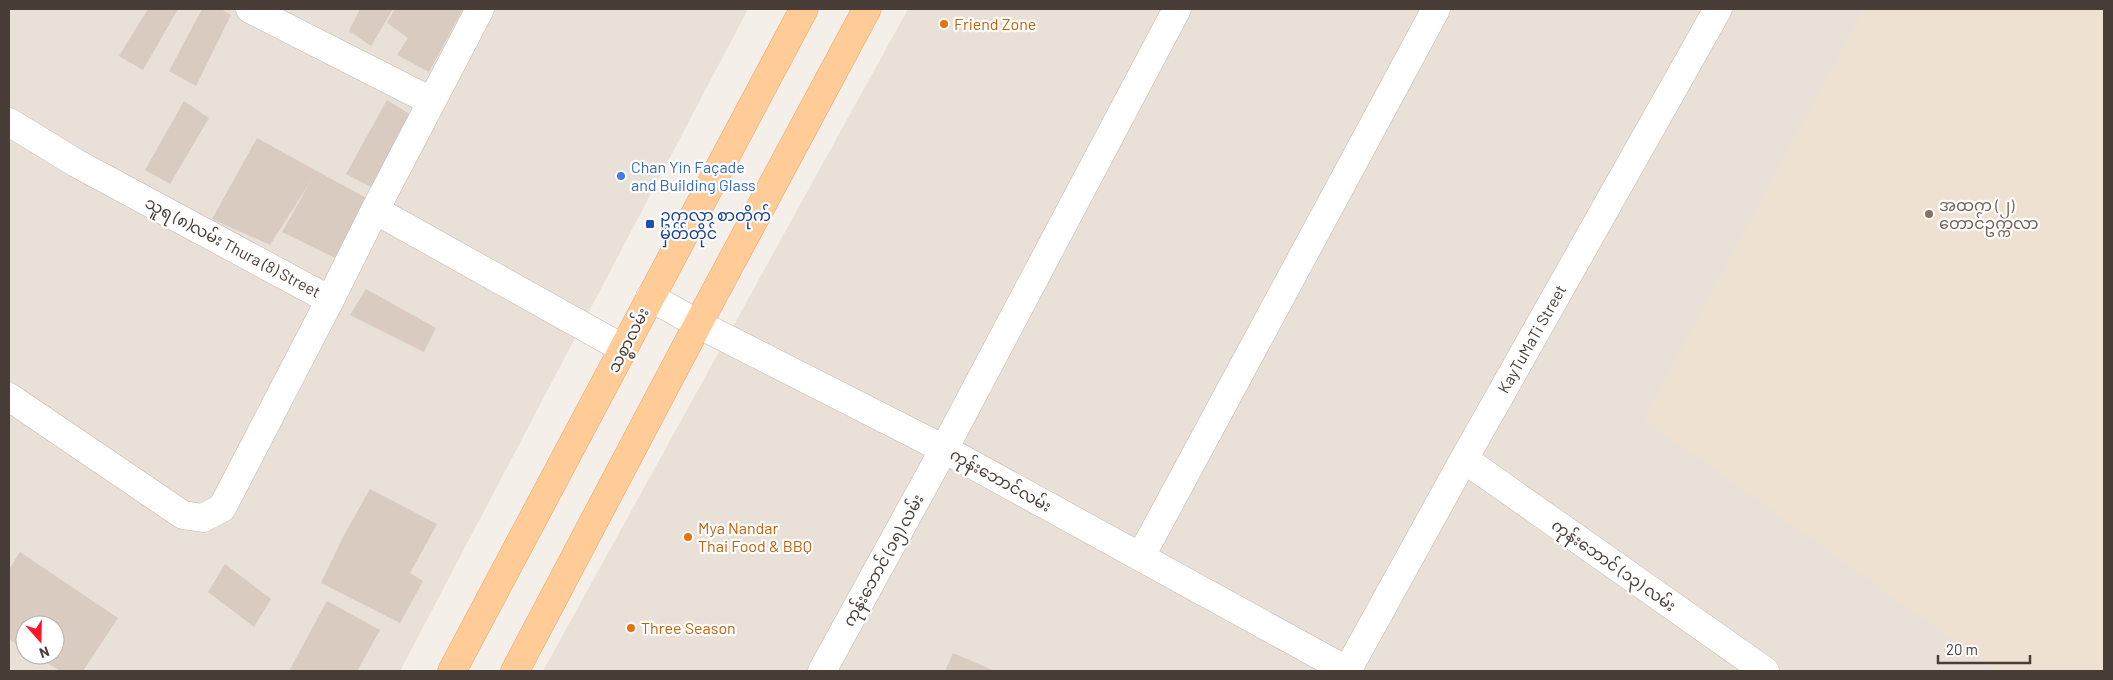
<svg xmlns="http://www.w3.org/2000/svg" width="2113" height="680" font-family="Barlow,'Noto Sans Myanmar',sans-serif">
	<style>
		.residential { fill: #e9e0d7; fill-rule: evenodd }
		.education { fill: #efe1d2 }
		.building { fill: #dacbc1 }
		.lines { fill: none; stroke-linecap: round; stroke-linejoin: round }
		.minor-casing { stroke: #c4b7ae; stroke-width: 29 }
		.primary-casing { stroke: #e9a463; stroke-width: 29 }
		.minor { stroke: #fff; stroke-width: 28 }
		.primary { stroke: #ffcc98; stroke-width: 28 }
		.food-dot { fill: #e8710a; stroke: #fff; stroke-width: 2 }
		.shop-dot { fill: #3f7fe0; stroke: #fff; stroke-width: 2 }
		.education-dot { fill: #8d6e63; stroke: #fff; stroke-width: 2 }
		.transit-dot { fill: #1a4fb4; stroke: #fff; stroke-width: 2 }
		.labels { text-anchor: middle; stroke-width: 4.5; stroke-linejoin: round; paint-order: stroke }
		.food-label { font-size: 16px; fill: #c56008; stroke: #fff; text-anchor: start }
		.shop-label { font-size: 16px; fill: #366cbe; stroke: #fff; text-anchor: start }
		.education-label { font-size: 16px; fill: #785e54; stroke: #fff; text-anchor: start }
		.transit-label { font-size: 16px; fill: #164399; stroke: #fff; text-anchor: start }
		.street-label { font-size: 16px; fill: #493e37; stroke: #fff }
	</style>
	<rect width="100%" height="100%" fill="#f5efe9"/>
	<g class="residential">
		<path d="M9,9h739l-348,662h-391zM25,625h30v30h-30z"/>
		<path d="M908,9h1196v662h-1561z"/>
	</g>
	<path class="education" d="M1864,9h240v662h-108l-352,-252z"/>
	<g class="building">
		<path d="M148,9h30l-35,61 -24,-14z"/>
		<path d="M202,9h19l10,6 -35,71 -27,-15z"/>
		<path d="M360,9h33l-22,37 -22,-15z"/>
		<path d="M395,9h68l-34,63 -32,-17 11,-17 -21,-15z"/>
		<path d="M387,100l24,15 -40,72 -25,-13z"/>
		<path d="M184,101l25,17 -39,66 -25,-14z"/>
		<path d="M257,138l109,60 -31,60 -53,-26 30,-53 -42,66 -58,-26z"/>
		<path d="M366,289l70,39 -12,24 -74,-37z"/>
		<path d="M370,489l67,35 -27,49 13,8 -23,42 -79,-40 22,-46z"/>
		<path d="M20,552l98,66 -35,53h-23l-26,-16h21v-30h-30v25l-16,-11v-70z"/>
		<path d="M225,564l46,35 -17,28 -46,-35z"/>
		<path d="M327,601l53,29 -23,41h-68z"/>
		<path d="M953,653l42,18h-50z"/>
	</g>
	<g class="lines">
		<g class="minor-casing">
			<g id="minor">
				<path d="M250,9l181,92"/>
				<path d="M9,122l67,41 254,137 45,-90 105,-201"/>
				<path d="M375,210l249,139"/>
				<path d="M650,297l48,27 246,125 404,222"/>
				<path d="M9,397l174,118 20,3 19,-10 108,-208"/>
				<path d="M1464,459l301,212"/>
				<path d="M1141,556l295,-547"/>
				<path d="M822,671l122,-222 233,-440"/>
				<path id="s1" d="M1347,671l117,-212 254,-450"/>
			</g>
		</g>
		<g class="primary-casing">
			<g id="primary">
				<path d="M452,671l352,-662"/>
				<path d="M515,671l183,-347 169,-315"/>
			</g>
		</g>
		<use href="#minor" class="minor"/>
		<use href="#primary" class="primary"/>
	</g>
	<g class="food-dot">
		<circle cx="944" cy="24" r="5"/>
		<circle cx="688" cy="537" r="5"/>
		<circle cx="631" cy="628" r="5"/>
	</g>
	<circle class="shop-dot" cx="621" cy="176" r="5"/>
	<circle class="education-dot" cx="1929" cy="214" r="5"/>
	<rect class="transit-dot" x="645" y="219" width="10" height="10" rx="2.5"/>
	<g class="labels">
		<g class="food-label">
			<text x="954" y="30">Friend Zone</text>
			<text x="698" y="534">Mya Nandar<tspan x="698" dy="18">Thai Food &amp; BBQ</tspan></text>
			<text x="641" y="634">Three Season</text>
		</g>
		<g class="shop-label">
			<text x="631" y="173">Chan Yin Façade<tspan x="631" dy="18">and Building Glass</tspan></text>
		</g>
		<g class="education-label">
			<text x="1939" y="211">အထက (၂)<tspan x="1939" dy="18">တောင်ဥက္ကလာ</tspan></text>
		</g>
		<g class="transit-label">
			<text x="660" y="221">ဥက္ကလာ စာတိုက်<tspan x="660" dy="18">မှတ်တိုင်</tspan></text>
		</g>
		<g class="street-label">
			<text transform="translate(233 247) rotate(28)" y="6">သူရ (၈)လမ်း Thura (8) Street</text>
			<text dy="6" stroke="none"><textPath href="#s1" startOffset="380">KayTuMaTi Street</textPath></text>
			<text transform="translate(628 340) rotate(-63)" y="6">သစ္စာလမ်း</text>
			<text transform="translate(1001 480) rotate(29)" y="6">ကုန်းဘောင်လမ်း</text>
			<text transform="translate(883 560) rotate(-61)" y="6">ကုန်းဘောင် (၁၅) လမ်း</text>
			<text transform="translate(1614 565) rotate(35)" y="6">ကုန်းဘောင် (၁၃) လမ်း</text>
		</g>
	</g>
	<rect width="2113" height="680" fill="none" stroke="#493e37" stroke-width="20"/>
	<g transform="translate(40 640) rotate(160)"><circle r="24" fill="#ffffff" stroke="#b6b2af"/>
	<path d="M0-4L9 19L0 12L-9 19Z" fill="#ff1625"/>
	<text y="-8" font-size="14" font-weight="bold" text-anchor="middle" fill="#493e37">N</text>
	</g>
	<path d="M1938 655v8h92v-8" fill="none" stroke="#493e37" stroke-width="2.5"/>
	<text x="1946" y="655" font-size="15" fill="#493e37" stroke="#ffffff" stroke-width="4" paint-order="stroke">20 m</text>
</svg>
